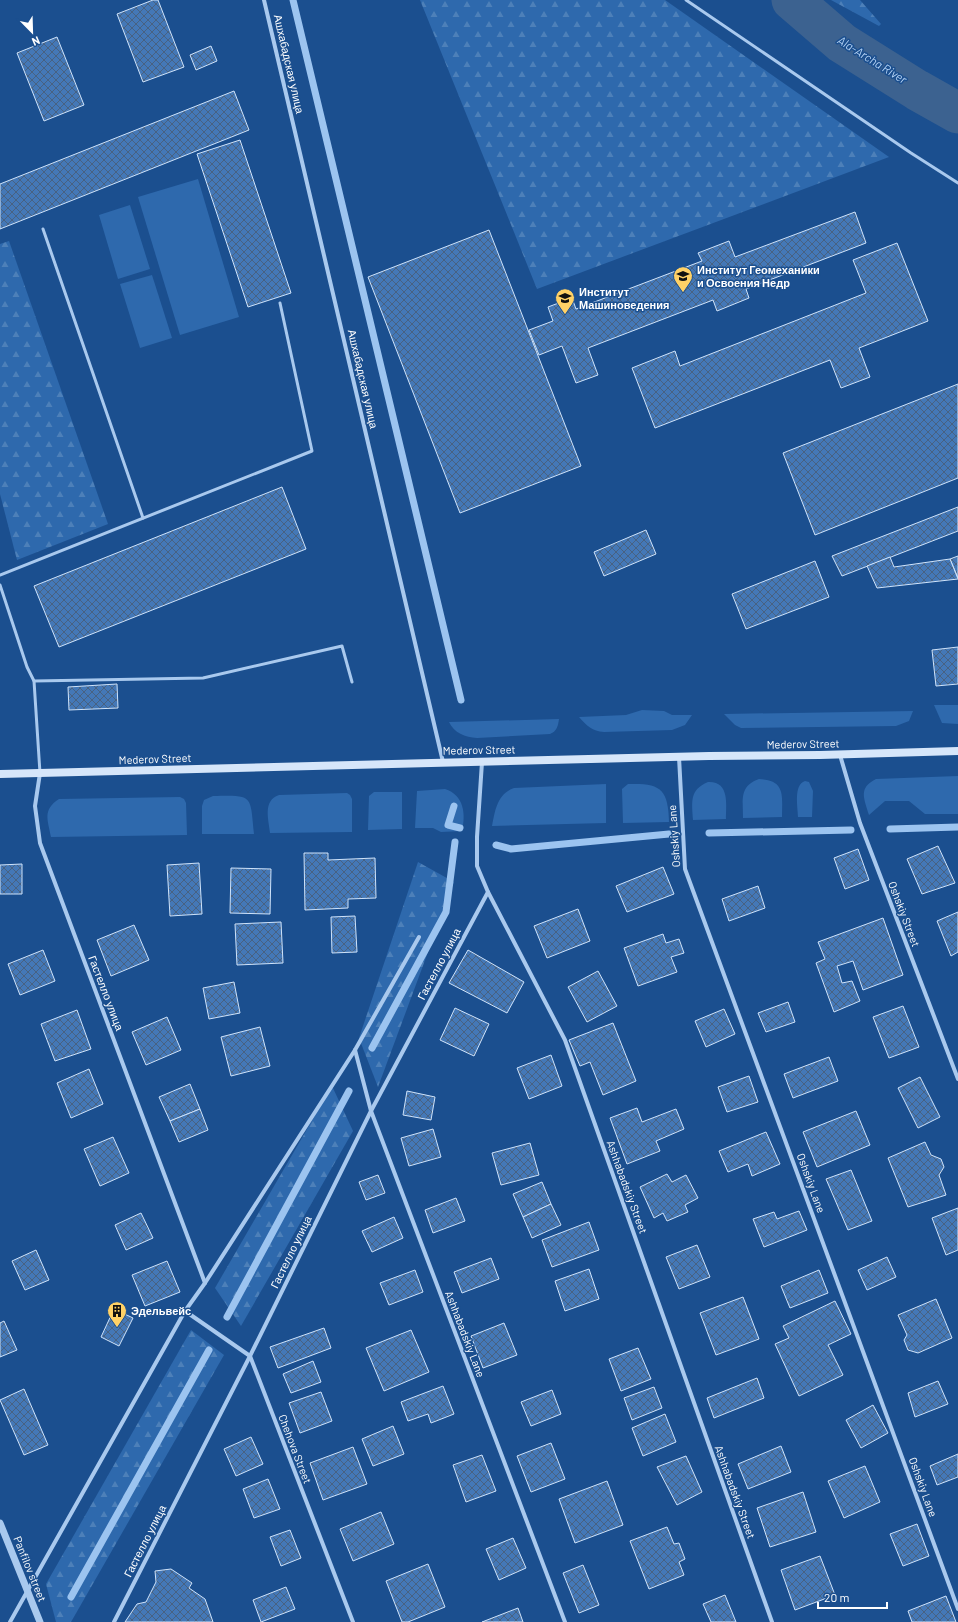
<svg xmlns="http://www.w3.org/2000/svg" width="958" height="1622" font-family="Barlow,sans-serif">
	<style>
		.green { fill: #2e69ad }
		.forest { fill: url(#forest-firs) }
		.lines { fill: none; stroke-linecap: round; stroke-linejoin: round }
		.stream { stroke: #9cc4f0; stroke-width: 7 }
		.river { stroke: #3c6290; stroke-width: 41 }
		.building { fill: url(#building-cross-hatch); stroke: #cfe3fa }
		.service { stroke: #a9c9ee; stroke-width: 3 }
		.minor { stroke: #a9c9ee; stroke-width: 4 }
		.tertiary { stroke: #a9c9ee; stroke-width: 7 }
		.secondary { stroke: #d6e6fa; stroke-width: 8 }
		.labels { text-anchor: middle; stroke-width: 3; stroke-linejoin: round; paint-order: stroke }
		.street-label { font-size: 11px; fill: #fff; stroke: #1b4f8f }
		.poi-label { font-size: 11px; font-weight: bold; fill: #fff; stroke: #1b4f8f; text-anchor: start }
		.water-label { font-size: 12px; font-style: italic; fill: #b5d3f5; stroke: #1b4f8f }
	</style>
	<defs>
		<pattern id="forest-firs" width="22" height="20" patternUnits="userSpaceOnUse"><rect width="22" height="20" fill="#2e69ad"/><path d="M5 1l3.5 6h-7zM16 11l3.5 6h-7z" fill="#4d80b9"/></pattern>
		<pattern id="building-cross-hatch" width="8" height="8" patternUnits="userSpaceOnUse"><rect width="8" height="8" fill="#4478b7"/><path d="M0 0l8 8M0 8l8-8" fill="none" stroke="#486282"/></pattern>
	</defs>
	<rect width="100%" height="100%" fill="#1b4f8f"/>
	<g class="green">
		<path d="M198,179l41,138 -59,18 -42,-138z"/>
		<path d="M130,205l20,64 -32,10 -19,-64z"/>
		<path d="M152,275l20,63 -32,10 -20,-64z"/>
		<path d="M934,705h24v19l-16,-1z"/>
		<path d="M642,710l22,1 8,4h20l-7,10 -13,5 -68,2c-12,-1 -17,-6 -25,-15l47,-2z"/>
		<path d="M913,711l-4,10 -13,5 -155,2 -6,-3 -11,-11z"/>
		<path d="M559,719c-1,7 -2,12 -9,15l-73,4c-12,-1 -23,-5 -28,-16z"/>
		<path d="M958,776v38h-33l-16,-13h-24l-16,14c-5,-17 -11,-27 7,-36z"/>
		<path d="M759,779c27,1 23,17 23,38l-39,1c0,-18 -4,-32 16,-39z"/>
		<path d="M805,781l4,1 4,9 -1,26h-14c0,-9 -5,-32 7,-36z"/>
		<path d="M708,782c22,-1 18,23 18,37l-33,1c-1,-18 -4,-30 15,-38z"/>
		<path d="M606,784v39l-114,3c3,-15 5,-32 22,-38z"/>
		<path d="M628,784c33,-1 40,5 41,38l-46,1 -1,-34z"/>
		<path d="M445,789c19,6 21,25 17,42l-21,1 -8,-4h-18l2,-37z"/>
		<path d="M374,792h28v37l-34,1 1,-34z"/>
		<path d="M347,793l3,2 2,4v33l-82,1c-1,-13 -8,-32 9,-38z"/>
		<path d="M213,796c41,-1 37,-1 41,38h-52v-28l2,-6z"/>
		<path d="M180,797l4,2 2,4 1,32 -136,2c-3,-17 -9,-27 8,-38z"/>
	</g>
	<g class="forest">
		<path d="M420,0h245l224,157 -352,132z"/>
		<path d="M831,0h29l21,24 -2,2z"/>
		<path d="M9,241l99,283 -91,36 -17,-66v-250z"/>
		<path d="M418,862l36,20 -76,205 -19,-49z"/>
		<path d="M332,1086l21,45 -112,195 -26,-38z"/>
		<path d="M191,1330l33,25 -153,267h-15l-10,-38z"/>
	</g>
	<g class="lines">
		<g class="stream">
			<path d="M293,0l168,700"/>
			<path d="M454,806l-6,19 12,3"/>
			<path d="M890,829l68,-2"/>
			<path d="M709,833l142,-3"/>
			<path d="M496,845l15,4 158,-15"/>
			<path d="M372,1048l74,-136 9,-70"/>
			<path d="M227,1317l122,-226"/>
			<path d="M71,1597l138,-247"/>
		</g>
		<path class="river" d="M792,0l50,43 75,47 41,23"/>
	</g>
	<g class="building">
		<path d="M153,0h5l26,67 -41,15 -26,-68z"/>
		<path d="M57,37l27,68 -40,16 -27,-68z"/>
		<path d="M211,46l6,15 -21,9 -6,-15z"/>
		<path d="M234,91l15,39 -249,99v-45z"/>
		<path d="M240,140l51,153 -43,14 -51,-153z"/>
		<path d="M855,212l11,31 -120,46 3,9 -32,13 -4,-11 -125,48 10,27 -22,8 -14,-37 -23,9 -10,-25 24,-9 -5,-14 24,-9 4,11 126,-48 -4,-8 31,-12 6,16z"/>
		<path d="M489,230l92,236 -121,47 -92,-236z"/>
		<path d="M897,243l31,78 -69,27 11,29 -29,11 -11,-28 -175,68 -23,-60 43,-17 5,15 186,-73 -13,-33z"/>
		<path d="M958,384v94l-143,57 -32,-82z"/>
		<path d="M282,487l24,62 -247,98 -25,-61z"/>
		<path d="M958,507v24l-116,45 -10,-20z"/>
		<path d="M646,530l10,24 -52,22 -10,-24z"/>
		<path d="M958,556v22l-8,-19z"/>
		<path d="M890,557l4,10 56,-8 8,20 -81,9 -10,-22z"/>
		<path d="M815,561l14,36 -83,32 -14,-35z"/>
		<path d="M958,647v37l-22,2 -4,-36z"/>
		<path d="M117,684l1,24 -49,2 -1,-23z"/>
		<path d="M938,846l17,37 -33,11 -15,-35z"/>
		<path d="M858,849l11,31 -24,9 -11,-31z"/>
		<path d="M304,853h24v7l47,-2 1,40 -28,1v9l-43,2z"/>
		<path d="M199,863l3,51 -32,2 -3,-51z"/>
		<path d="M22,864v30h-22v-29z"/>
		<path d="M663,867l11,27 -47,18 -11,-26z"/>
		<path d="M231,868l40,1 -1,45 -40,-1z"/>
		<path d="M758,886l7,22 -36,13 -7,-22z"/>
		<path d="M578,909l12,32 -43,17 -13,-32z"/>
		<path d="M958,912v40l-7,4 -14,-35z"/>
		<path d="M355,916l2,36 -25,1 -1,-36z"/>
		<path d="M883,918l20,57 -40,15 -10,-29 -16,5 5,17 10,-2 8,20 -26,11 -18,-49 9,-4 -7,-17z"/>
		<path d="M281,922l2,41 -46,2 -2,-41z"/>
		<path d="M134,925l15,35 -38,16 -14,-36z"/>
		<path d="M663,934l3,9 13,-4 5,14 -13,4 6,15 -39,14 -14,-38z"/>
		<path d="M43,950l12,31 -35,14 -12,-31z"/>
		<path d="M468,950l56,32 -17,31 -58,-30z"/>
		<path d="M598,971l19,35 -30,16 -19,-35z"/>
		<path d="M234,982l6,31 -31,6 -6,-31z"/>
		<path d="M788,1002l7,20 -29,10 -8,-19z"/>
		<path d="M903,1006l16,41 -30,11 -16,-41z"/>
		<path d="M455,1008l34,16 -15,32 -34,-16z"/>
		<path d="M724,1009l11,25 -29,13 -11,-26z"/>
		<path d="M77,1010l14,39 -36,12 -14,-37z"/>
		<path d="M167,1017l14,33 -35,15 -14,-33z"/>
		<path d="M613,1023l23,58 -33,14 -13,-33 -10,4 -11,-26z"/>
		<path d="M260,1027l10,39 -39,10 -10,-39z"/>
		<path d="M551,1055l11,31 -33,13 -12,-31z"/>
		<path d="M829,1057l9,24 -45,17 -9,-24z"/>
		<path d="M89,1069l14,35 -32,14 -14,-35z"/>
		<path d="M749,1076l9,26 -31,10 -9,-25z"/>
		<path d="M920,1077l20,40 -22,11 -20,-40z"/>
		<path d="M190,1084l10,25 -30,12 -11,-24z"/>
		<path d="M407,1091l28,6 -4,23 -28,-5z"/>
		<path d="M637,1108l5,14 34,-13 8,20 -28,12 4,10 -33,13 -17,-46z"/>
		<path d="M200,1109l8,21 -29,12 -9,-21z"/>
		<path d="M856,1111l14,34 -53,22 -14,-35z"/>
		<path d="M433,1129l8,28 -32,9 -8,-28z"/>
		<path d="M766,1132l14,32 -28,12 -4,-12 -20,8 -9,-21z"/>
		<path d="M113,1137l16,36 -29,13 -16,-37z"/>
		<path d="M925,1142l6,13 10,4 3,8 -5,8 7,20 -38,12 -20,-49z"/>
		<path d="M530,1143l9,32 -38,10 -9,-32z"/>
		<path d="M851,1170l21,51 -24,9 -22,-51z"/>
		<path d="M667,1174l5,8 14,-7 12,23 -13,7 3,7 -21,9 -4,-8 -9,5 -14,-31z"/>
		<path d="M378,1175l7,18 -19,7 -7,-18z"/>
		<path d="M542,1182l9,22 -28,13 -10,-23z"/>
		<path d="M456,1198l9,23 -32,12 -8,-23z"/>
		<path d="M551,1204l10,21 -29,13 -9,-21z"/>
		<path d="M958,1208v42l-12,5 -14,-37z"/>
		<path d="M799,1211l8,19 -43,17 -11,-28 21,-7 3,7z"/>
		<path d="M141,1213l12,25 -27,12 -11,-25z"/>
		<path d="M394,1217l9,21 -31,14 -10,-21z"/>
		<path d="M589,1222l10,28 -47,17 -10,-27z"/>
		<path d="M697,1245l13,32 -31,12 -13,-32z"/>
		<path d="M36,1250l13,30 -24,10 -13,-29z"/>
		<path d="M887,1257l9,20 -29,13 -9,-20z"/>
		<path d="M491,1258l8,21 -37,14 -8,-21z"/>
		<path d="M167,1261l13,31 -35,14 -13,-31z"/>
		<path d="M589,1269l10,30 -34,12 -10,-30z"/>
		<path d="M415,1270l8,22 -34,13 -9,-22z"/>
		<path d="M819,1270l9,23 -38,15 -9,-22z"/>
		<path d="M743,1297l16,42 -43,16 -16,-42z"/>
		<path d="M936,1299l16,39 -34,15 -10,-3 -4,-10 3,-5 -9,-20z"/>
		<path d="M835,1301l16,33 -23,11 15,30 -44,21 -24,-52 14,-6 -6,-12z"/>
		<path d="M114,1309l19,9 -14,28 -18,-9z"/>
		<path d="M4,1321l13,29 -17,7v-34z"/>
		<path d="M504,1323l13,32 -34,13 -12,-32z"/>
		<path d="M324,1328l7,20 -53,20 -8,-21z"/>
		<path d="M411,1330l18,42 -45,19 -18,-43z"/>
		<path d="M638,1348l13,31 -30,12 -12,-32z"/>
		<path d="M313,1361l8,21 -30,11 -8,-19z"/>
		<path d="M757,1378l7,20 -50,20 -7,-20z"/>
		<path d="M938,1381l10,23 -33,13 -7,-24z"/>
		<path d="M443,1386l11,28 -23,9 -3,-9 -20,7 -7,-19z"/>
		<path d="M654,1387l8,21 -30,12 -8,-22z"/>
		<path d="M24,1389l24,56 -24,10 -24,-55z"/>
		<path d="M552,1390l9,24 -30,12 -10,-24z"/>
		<path d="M321,1392l11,29 -32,12 -11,-30z"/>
		<path d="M873,1405l15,28 -27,15 -15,-28z"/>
		<path d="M665,1414l11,28 -33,14 -11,-28z"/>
		<path d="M393,1426l11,28 -31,12 -11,-27z"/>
		<path d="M251,1437l12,27 -27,12 -12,-27z"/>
		<path d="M551,1443l14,36 -34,13 -14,-36z"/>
		<path d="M781,1446l10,26 -43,17 -10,-25z"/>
		<path d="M353,1447l14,37 -44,16 -13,-37z"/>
		<path d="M958,1454v23l-21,8 -7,-19z"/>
		<path d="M482,1455l14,36 -30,11 -13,-37z"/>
		<path d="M686,1456l16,36 -25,13 -20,-38z"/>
		<path d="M865,1466l15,36 -36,16 -16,-37z"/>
		<path d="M268,1479l12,30 -26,9 -11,-29z"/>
		<path d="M607,1481l16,44 -48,18 -16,-44z"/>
		<path d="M803,1492l13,40 -46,15 -13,-39z"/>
		<path d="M381,1512l13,32 -41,17 -13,-32z"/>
		<path d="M917,1524l12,32 -26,10 -13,-32z"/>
		<path d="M667,1527l7,17 5,-1 6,16 -6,3 5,13 -35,14 -19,-48z"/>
		<path d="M290,1530l11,28 -20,8 -11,-29z"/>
		<path d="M513,1538l13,30 -27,12 -13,-31z"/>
		<path d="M820,1556l15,39 -40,15 -14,-40z"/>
		<path d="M428,1564l17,43 -37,15h-6l-16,-41z"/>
		<path d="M583,1565l16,40 -20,8 -16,-40z"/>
		<path d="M171,1569l21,14 -3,5 16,11 8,23h-88l12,-18 9,-2 10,-20 -1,-11z"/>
		<path d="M286,1587l9,22 -34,13 -8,-22z"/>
		<path d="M725,1595l11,27h-25l-8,-18z"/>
		<path d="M946,1596l10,26h-44l-4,-11z"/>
		<path d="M518,1608l5,14h-41z"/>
	</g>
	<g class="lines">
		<g class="service">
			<path d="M686,0l225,153 47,30"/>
			<path d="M43,229l100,289"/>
			<path d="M0,575l312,-124 -32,-148"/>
			<path d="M0,585l27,82 7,14 6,92"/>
			<path d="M34,681l169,-3 139,-32 10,36"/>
		</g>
		<g class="minor">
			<path d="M264,0l179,762"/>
			<path d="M840,755l20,68 98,256"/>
			<path d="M679,757l6,112 273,740"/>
			<path d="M482,762l-5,75v29l11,26 77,148 207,582"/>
			<path d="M40,773l-5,33 5,37 165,440"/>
			<path d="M355,1050l16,61 194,511"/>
			<path d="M185,1311l65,45 103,266"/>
			<path d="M10,1622l175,-311 20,-28 150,-233 64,-113"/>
			<path d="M114,1622l136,-266 121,-245 117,-219"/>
		</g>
		<path class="tertiary" d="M0,1523l40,99"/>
		<path class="secondary" d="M0,774l709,-18 111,-1 138,-4"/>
	</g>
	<defs>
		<g id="university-pin" transform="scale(1)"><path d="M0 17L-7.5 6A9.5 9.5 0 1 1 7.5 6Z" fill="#ffd166" stroke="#1b4f8f"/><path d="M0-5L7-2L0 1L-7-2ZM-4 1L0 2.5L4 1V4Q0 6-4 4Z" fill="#111"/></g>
		<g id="building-pin" transform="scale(1)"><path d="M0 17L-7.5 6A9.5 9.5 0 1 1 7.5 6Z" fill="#ffd166" stroke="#1b4f8f"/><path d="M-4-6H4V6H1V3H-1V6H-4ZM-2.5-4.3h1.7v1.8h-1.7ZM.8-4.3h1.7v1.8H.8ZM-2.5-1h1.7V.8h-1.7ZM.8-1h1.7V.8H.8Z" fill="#111"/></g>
	</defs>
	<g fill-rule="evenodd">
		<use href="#university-pin" x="683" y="276"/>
		<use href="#university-pin" x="565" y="298"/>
		<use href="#building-pin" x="117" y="1311"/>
	</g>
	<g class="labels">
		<g class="street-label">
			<text transform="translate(289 64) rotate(77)" y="4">Ашхабадская улица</text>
			<text transform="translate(363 379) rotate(77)" y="4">Ашхабадская улица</text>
			<text transform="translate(803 744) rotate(-1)" y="4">Mederov Street</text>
			<text transform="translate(479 750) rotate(-1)" y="4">Mederov Street</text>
			<text transform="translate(155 759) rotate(-2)" y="4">Mederov Street</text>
			<text transform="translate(674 836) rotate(-94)" y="4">Oshskiy Lane</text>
			<text transform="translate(904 914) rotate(69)" y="4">Oshskiy Street</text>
			<text transform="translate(439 964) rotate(-62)" y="4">Гастелло улица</text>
			<text transform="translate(106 993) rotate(69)" y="4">Гастелло улица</text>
			<text transform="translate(811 1183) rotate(70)" y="4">Oshskiy Lane</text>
			<text transform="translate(627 1187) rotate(70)" y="4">Ashhabadskiy Street</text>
			<text transform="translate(291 1252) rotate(-64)" y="4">Гастелло улица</text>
			<text transform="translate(465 1334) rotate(69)" y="4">Ashhabadskiy Lane</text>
			<text transform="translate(295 1449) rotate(69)" y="4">Chehova Street</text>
			<text transform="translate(923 1487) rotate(70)" y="4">Oshskiy Lane</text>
			<text transform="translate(735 1492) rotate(70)" y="4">Ashhabadskiy Street</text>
			<text transform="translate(145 1541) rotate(-63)" y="4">Гастелло улица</text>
			<text transform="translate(30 1569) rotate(68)" y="4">Panfilov street</text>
		</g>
		<g class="poi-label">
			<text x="697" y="274">Институт Геомеханики<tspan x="697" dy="13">и Освоения Недр</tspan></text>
			<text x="579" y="296">Институт<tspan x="579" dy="13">Машиноведения</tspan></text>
			<text x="131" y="1315">Эдельвейс</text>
		</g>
		<g class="water-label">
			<text transform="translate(872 60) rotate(32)" y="4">Ala-Archa River</text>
		</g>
	</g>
	<g transform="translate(32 32) rotate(157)" stroke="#1b4f8f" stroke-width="3" paint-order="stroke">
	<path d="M0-3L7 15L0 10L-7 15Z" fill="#ffffff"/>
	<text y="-6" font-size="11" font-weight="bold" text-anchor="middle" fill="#ffffff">N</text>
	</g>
	<path d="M818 1602v6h69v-6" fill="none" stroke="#ffffff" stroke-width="2"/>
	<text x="824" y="1602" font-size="12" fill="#ffffff" stroke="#1b4f8f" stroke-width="3" paint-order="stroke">20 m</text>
</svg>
